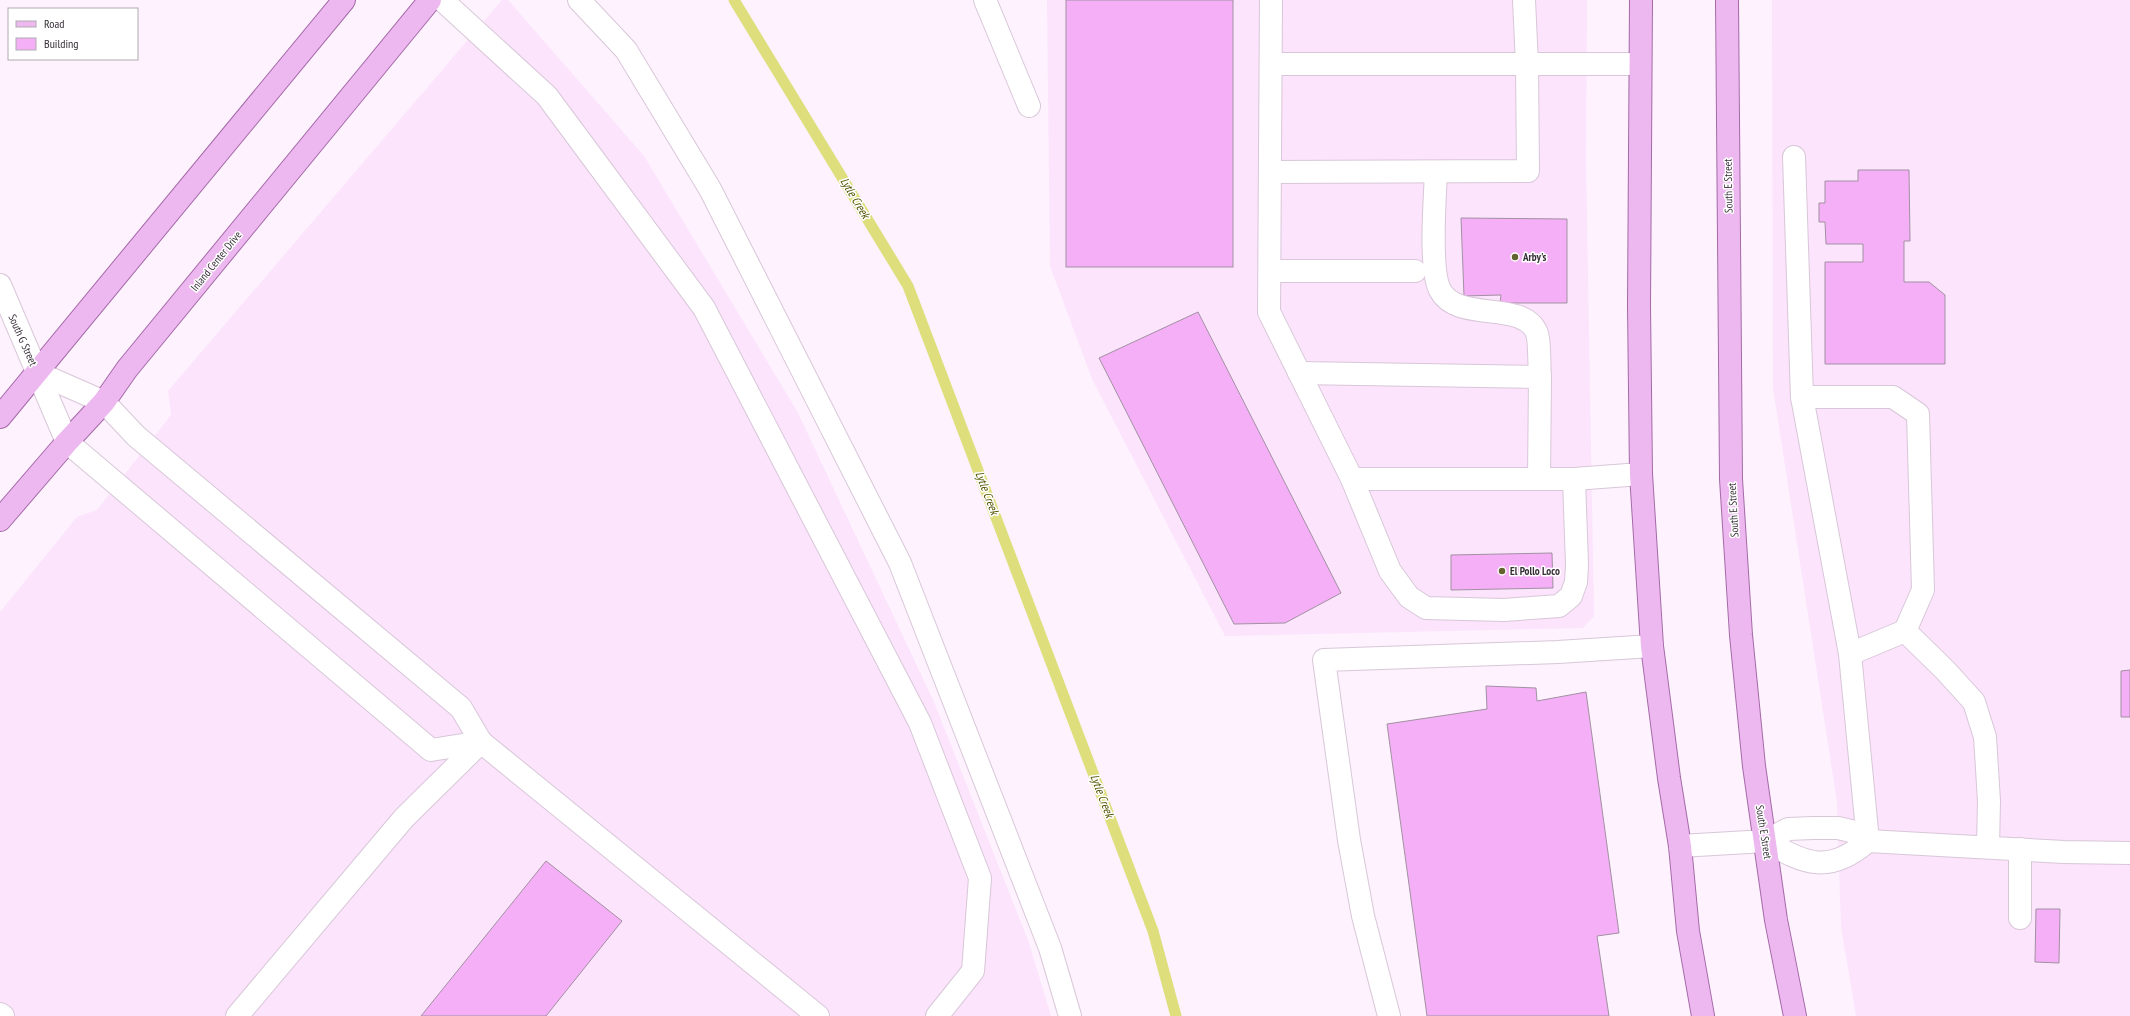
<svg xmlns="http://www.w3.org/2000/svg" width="2130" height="1016" font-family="'PT Sans Narrow',sans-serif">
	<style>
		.built { fill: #fbe4fc }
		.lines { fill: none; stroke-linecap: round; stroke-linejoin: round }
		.stream { stroke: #dedf7c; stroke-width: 11 }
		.building { fill: #f5aff7; stroke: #a191a1 }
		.minor-casing { stroke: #d8c7d8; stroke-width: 24 }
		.major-casing { stroke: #a56aa8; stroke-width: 24 }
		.minor { stroke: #fff; stroke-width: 22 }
		.major { stroke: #edb8ef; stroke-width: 22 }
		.poi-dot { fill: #626330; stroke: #fff; stroke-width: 1.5 }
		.labels { text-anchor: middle; stroke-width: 3; stroke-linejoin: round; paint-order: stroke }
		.street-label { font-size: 11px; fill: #362f36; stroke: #fff }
		.poi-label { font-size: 11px; font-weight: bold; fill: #362f36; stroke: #fff; text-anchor: start }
		.water-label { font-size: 12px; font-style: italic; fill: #535303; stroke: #fff }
	</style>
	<rect width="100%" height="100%" fill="#fdf2fd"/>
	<g class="built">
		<path d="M502,0h6l136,156 154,257 136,289 95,241 22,73h-1051v-404l77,-95 20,-7 74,-95 -3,-24z"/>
		<path d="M1047,0h540l-1,164 8,452 -11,12 -358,8 -133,-257 -42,-113z"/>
		<path d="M1772,0h358v1016h-274l-15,-89 -4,-125 -64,-414z"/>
	</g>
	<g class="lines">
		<path class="stream" d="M734,0l174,286 245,645 23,85"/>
	</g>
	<g class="building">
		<rect x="1066" y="0" width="167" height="267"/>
		<path d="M1858,170h51l1,71h-6v41h25l16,13v69h-120v-102h38v-18h-37l-1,-22h-6v-19h6v-22h33z"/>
		<path d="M1461,218l106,1v84h-67l1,-8 -37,1z"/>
		<path d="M1198,312l143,281 -56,30 -51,1 -135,-266z"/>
		<path d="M1552,553l1,35 -102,2v-35z"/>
		<path d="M2130,670v47h-9v-46z"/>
		<path d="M1486,686l50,2 1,13 49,-9 33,241 -22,3 12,80h-182l-40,-292 100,-15z"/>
		<path d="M546,861l76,60 -76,95h-125z"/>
		<path d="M2036,909h24l-1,54 -24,-1z"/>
	</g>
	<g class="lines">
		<g class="minor-casing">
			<g id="minor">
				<path d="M442,0l105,96 157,212 216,415 60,155 -7,93 -36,45"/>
				<path d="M579,0l47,50 84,139 190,374 150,385 20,68"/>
				<path d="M985,0l44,106"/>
				<path d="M1271,0l-2,312 83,167h222l67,-5"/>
				<path d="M1524,0l3,64h113"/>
				<path d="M1271,64h256l1,107 -257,1"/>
				<path d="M1794,157l8,240 48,257 18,187"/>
				<path d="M1436,172c-1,26 -7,97 4,118 17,33 81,10 96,41 4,7 3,36 4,46"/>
				<path d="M1270,271h145"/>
				<path d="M0,285l67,157 364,308 50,-8"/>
				<path d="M38,373l66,29 32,34 325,272 20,34 337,274"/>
				<path d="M1299,373l241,4 -1,102"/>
				<path d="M1802,397h91l25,17 5,176 -18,41 -55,23"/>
				<path d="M1352,479l38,92 19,26 17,11 78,2 55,-4 12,-10 5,-14 1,-17 -3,-86"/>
				<path d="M1905,631l40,39 29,32 11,35 4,64 -1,46"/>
				<path d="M1766,841c39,24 64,33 102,0"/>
				<path d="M1680,846l86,-5 22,-12 25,-1h25l13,3 17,10 196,11 66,1"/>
				<path d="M2020,918v-69"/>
				<path d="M0,1014l3,2"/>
				<path d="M237,1016l167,-198 77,-76"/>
				<path d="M1389,1016l-26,-100 -14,-76 -25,-180 234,-8 94,-6"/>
			</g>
		</g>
		<g class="major-casing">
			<g id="major">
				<path d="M1641,0l-2,306 2,168 11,172 17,132 11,68 8,85 15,85"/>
				<path d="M1727,0l4,479 10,156 13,131 22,154 19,96"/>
				<path d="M0,417l344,-417"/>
				<path d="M0,520l67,-78 37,-40 23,-33 303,-369"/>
			</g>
		</g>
		<use href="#minor" class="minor"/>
		<use href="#major" class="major"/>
	</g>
	<g class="poi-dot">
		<circle cx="1515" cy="257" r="4"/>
		<circle cx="1502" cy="571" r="4"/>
	</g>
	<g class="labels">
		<g class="street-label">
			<text transform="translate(1728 186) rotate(-91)" y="4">South E Street</text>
			<text transform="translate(216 261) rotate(-51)" y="4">Inland Center Drive</text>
			<text transform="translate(23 340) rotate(66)" y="4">South G Street</text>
			<text transform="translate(1733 510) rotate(-93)" y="4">South E Street</text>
			<text transform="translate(1764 832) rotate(81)" y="4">South E Street</text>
		</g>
		<g class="poi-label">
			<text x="1523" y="261">Arby's</text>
			<text x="1510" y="575">El Pollo Loco</text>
		</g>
		<g class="water-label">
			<text transform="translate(855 198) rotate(59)" y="4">Lytle Creek</text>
			<text transform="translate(987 493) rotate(69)" y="4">Lytle Creek</text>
			<text transform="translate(1102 796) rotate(69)" y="4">Lytle Creek</text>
		</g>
	</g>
	<rect x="8" y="8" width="130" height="52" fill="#ffffff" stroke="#afacaf"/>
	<rect x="16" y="21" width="20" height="6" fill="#edb8ef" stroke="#afacaf"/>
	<text x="44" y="28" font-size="12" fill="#362f36">Road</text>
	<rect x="16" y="38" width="20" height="12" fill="#f5aff7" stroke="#afacaf"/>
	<text x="44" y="48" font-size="12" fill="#362f36">Building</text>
</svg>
